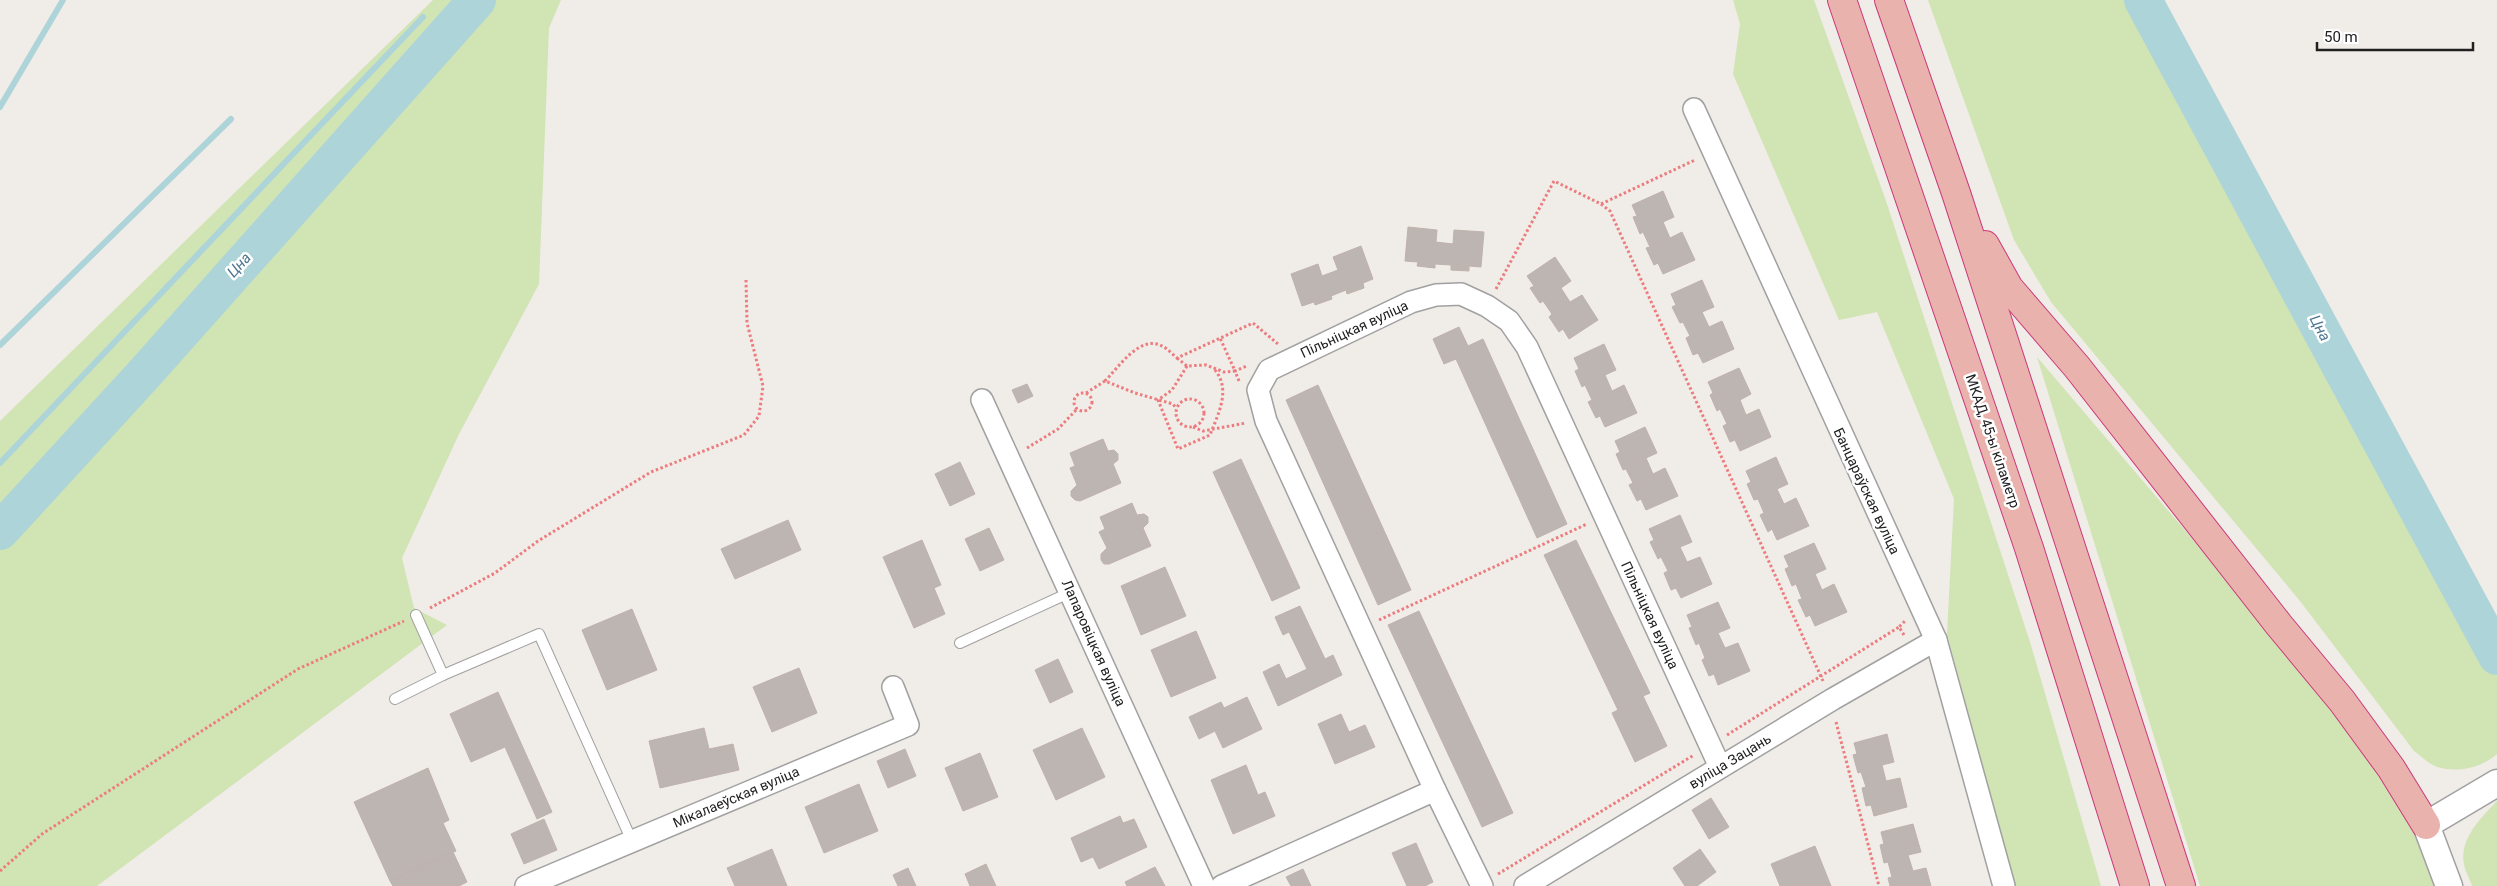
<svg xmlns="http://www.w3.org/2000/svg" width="2497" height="886" font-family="Roboto,sans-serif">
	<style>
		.grass { fill: #d1e4b3 }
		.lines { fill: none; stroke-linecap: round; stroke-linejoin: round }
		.stream { stroke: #add4d9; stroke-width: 6 }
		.river { stroke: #add4d9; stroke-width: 38 }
		.building { fill: #bdb5b1; stroke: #c0b2ac }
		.service-casing { stroke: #a1a1a1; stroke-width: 12 }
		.minor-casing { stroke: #a1a1a1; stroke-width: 24 }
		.tertiary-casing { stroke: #a1a1a1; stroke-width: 29 }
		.trunk-casing { stroke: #ca397c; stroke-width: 30 }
		.path { stroke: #ec7c7e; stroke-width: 3; stroke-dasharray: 2.5 2.5; stroke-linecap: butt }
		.service { stroke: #fff; stroke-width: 10 }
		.minor { stroke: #fff; stroke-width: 21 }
		.tertiary { stroke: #fff; stroke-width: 26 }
		.trunk { stroke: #e9b2ac; stroke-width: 28 }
		.labels { text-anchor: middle; stroke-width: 5; stroke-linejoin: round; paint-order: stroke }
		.street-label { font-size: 14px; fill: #202020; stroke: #fff }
		.water-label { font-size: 15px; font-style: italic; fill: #4c7690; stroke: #fff }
	</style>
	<rect width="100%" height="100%" fill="#f0ece8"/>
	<g class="grass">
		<path d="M433,0h128l-12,28 -10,256 -80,150 -57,124 12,50 33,17 -350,261h-97v-465z"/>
		<path d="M1733,0h81l72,201 144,441 71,244h-86l-68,-252 7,-135 -77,-187 -38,8 -106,-246 7,-50z"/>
		<path d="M1928,0h198l371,676v78c-16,14 -39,19 -60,13 -8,-3 -16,-11 -23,-16l-114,-150 -249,-299 -37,-62z"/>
		<path d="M2037,357l234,274 111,143 36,63 19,49h-237z"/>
		<path d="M2497,801v85h-25c-2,-7 -7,-15 -8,-22 -5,-25 17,-46 33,-63z"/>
	</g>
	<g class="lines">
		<g class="stream">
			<path d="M0,107l63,-107"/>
			<path d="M0,345l231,-226"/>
			<path d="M0,463l423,-446"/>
		</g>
		<g class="river">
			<path d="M2143,0l354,656"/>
			<path d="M0,531l145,-158 332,-373"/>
		</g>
	</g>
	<g class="building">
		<path d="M1663,191l11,26 -11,5 7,16 12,-6 13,28 -32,14 -5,-11 -4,2 -8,-17 4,-1 -7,-15 -3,2 -7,-17 4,-1 -5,-11z"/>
		<path d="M1408,227l29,3 -1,12 17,2 1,-14 30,2 -3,35 -12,-1v5l-18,-1v-5l-16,-1v4l-18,-2 1,-4 -13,-1z"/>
		<path d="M1361,246l12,33 -10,4 1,5 -17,6 -1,-4 -15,6 1,3 -17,6 -1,-3 -12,4 -11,-32 27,-10 4,12 16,-6 -5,-13z"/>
		<path d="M1555,257l16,24 -10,7 9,14 12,-7 16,25 -29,19 -6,-10 -4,3 -10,-15 3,-3 -9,-13 -3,2 -10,-15 4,-2 -7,-10z"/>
		<path d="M1702,280l12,27 -12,5 7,15 13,-6 12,28 -31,14 -5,-10 -5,2 -7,-17 4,-2 -7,-14 -3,1 -8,-16 4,-2 -5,-11z"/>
		<path d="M1459,327l9,19 15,-7 84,185 -30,14 -81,-179 -12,5 -11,-25z"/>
		<path d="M1604,344l12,26 -11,5 7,16 12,-6 13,28 -32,14 -5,-11 -4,2 -8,-16 4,-2 -7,-15 -3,2 -7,-16 4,-2 -5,-11z"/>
		<path d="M1739,368l12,26 -11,6 6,15 13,-6 12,28 -31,14 -5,-11 -5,2 -7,-16 4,-2 -7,-15 -3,2 -7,-16 3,-2 -5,-11z"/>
		<path d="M1027,384l6,12 -15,7 -6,-13z"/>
		<path d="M1318,385l93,205 -33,15 -92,-205z"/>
		<path d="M1645,427l12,26 -11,5 7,16 12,-6 13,28 -32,14 -5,-11 -4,2 -8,-16 4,-2 -7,-14 -3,1 -7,-16 4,-2 -5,-11z"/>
		<path d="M1103,439l5,12 6,-1 4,4v6l-5,4 8,19 -41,18 -5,-1 -4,-4v-5l6,-6 -7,-17 5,-2 -5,-13z"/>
		<path d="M1776,457l12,27 -11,5 7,15 12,-6 13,28 -32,14 -5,-11 -4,3 -8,-17 4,-2 -6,-14 -4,1 -7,-16 4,-2 -5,-11z"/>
		<path d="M1241,459l59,129 -28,13 -59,-129z"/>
		<path d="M960,462l15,32 -25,12 -15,-32z"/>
		<path d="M1132,503l5,12 7,-1 4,3v6l-5,5 8,18 -42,18h-5l-3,-4v-6l6,-6 -8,-16 6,-3 -5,-12z"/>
		<path d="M1680,515l12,27 -12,5 7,15 13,-5 12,27 -31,14 -5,-10 -5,2 -7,-17 4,-2 -7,-14 -3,2 -8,-17 4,-2 -5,-11z"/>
		<path d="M788,520l13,30 -66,29 -14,-30z"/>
		<path d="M989,528l15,32 -24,11 -15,-32z"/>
		<path d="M922,540l19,45 -7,3 11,26 -31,14 -31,-71z"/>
		<path d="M1576,540l74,153 -7,3 24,50 -32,16 -23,-49 6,-3 -74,-155z"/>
		<path d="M1814,543l12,26 -11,5 7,16 12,-6 13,28 -32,14 -5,-11 -4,2 -8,-17 4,-1 -6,-15 -4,2 -7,-17 4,-2 -5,-11z"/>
		<path d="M1165,567l21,49 -45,19 -20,-49z"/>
		<path d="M1718,602l12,26 -12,5 7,15 13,-5 12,28 -32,14 -4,-11 -5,2 -7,-16 3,-2 -6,-15 -3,2 -7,-17 3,-1 -5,-12z"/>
		<path d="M1300,606l25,53 8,-4 9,20 -64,31 -15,-34 16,-8 7,15 21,-10 -18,-37 -6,3 -8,-18z"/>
		<path d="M632,609l25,61 -50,20 -25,-60z"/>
		<path d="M1419,611l94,202 -31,14 -94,-202z"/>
		<path d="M1196,631l20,47 -45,19 -20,-47z"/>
		<path d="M1058,659l15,33 -23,11 -15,-33z"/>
		<path d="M799,668l18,45 -45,19 -19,-45z"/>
		<path d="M498,692l54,120 -15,7 -32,-72 -34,15 -21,-48z"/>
		<path d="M1247,697l15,32 -39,19 -8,-17 -16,8 -10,-22 32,-15 3,6z"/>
		<path d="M1341,714l8,18 16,-7 10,22 -40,17 -17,-40z"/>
		<path d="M704,728l5,21 24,-5 6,26 -79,18 -11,-47z"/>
		<path d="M1082,728l23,49 -49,23 -23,-50z"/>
		<path d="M1887,734l7,28 -12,3 4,16 14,-3 7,29 -33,9 -3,-11 -5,1 -4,-18 4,-1 -5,-15 -3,1 -5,-18 4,-1 -3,-11z"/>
		<path d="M905,749l11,27 -28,12 -11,-27z"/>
		<path d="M980,753l18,44 -35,14 -18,-43z"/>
		<path d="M1246,765l12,30 7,-3 10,24 -42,18 -22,-54z"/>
		<path d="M428,768l21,52 -6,3 13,28 -66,30 -36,-79z"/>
		<path d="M859,784l19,47 -54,22 -19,-46z"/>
		<path d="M1711,798l18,29 -20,12 -17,-29z"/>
		<path d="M1120,816l3,7 11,-4 13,28 -48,22 -6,-12 -12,5 -10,-24z"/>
		<path d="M544,819l13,31 -33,14 -13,-30z"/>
		<path d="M1913,824l8,28 -13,3 5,16 13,-3 5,18h-41l-2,-8 4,-1 -4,-15 -4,1 -4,-18 4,-1 -3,-12z"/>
		<path d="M1416,843l17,39 -8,4h-18l-15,-33z"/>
		<path d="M1815,846l16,40h-51l-9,-22z"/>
		<path d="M772,849l15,37h-52l-8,-18z"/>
		<path d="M1700,849l16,23 -19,14h-12l-12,-18z"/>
		<path d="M453,852l14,30 -8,4h-66l-3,-5z"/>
		<path d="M986,864l10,22h-26l-5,-12z"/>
		<path d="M1155,867l10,19h-38l-2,-4z"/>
		<path d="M908,868l8,18h-18l-5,-11z"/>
		<path d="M1303,869l8,17h-20l-5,-9z"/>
	</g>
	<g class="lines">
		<g class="service-casing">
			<g id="service">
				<path d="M416,615l27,60 96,-41 93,207"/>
				<path d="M960,643l111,-51"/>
				<path d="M395,699l48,-24"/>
			</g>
		</g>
		<g class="minor-casing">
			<g id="minor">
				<path d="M1694,109l242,531 68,246"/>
				<path d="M982,400l222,486"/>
				<path d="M526,886l382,-161 -15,-38"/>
				<path d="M1222,886l213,-96"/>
				<path d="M1482,886l-47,-96 -169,-369 -8,-31 11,-20 142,-68 25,-7 25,-1 26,12 22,15 18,26 193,420"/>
				<path d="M1525,886l308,-187 103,-59"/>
			</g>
		</g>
		<g class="tertiary-casing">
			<path id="tertiary" d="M2449,886l-23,-61 71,-42"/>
		</g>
		<g class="trunk-casing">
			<g id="trunk">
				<path d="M1842,0l187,548 106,338"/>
				<path d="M1889,0l67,193 225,693"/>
				<path d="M1985,245l24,43 68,79 202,258 63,76 49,67 35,57"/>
			</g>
		</g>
		<g class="path">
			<path d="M1601,204l9,7 213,470"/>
			<path d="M1496,289l58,-108 47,23 94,-44"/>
			<path d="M1177,358l10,8 19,-1 18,7 11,-1 -15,-33"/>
			<path d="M1187,366l-15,24 -14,10 20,49 32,-14c8,-21 22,-46 4,-66"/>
			<path d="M1105,381c13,-13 35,-47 57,-35 5,2 10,8 15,12l76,-35 25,21"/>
			<path d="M1239,381l-4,-10 12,-5"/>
			<circle cx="1083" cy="402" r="9"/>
			<path d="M1086,393l19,-12 30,12 38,11 3,4"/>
			<circle cx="1190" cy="413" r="14"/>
			<path d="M1193,427l10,4 43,-8"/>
			<path d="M1027,448l31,-19 19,-20"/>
			<path d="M430,608l65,-35 43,-32 113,-69 93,-37 15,-19 4,-30 -16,-63 -1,-43"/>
			<path d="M1379,620l208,-96"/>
			<path d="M1904,635l-5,-8 7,-7"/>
			<path d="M1836,722l43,164"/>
			<path d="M1727,735l172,-108"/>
			<path d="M0,871l42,-37 256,-165 106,-48"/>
			<path d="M1498,874l196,-119"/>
		</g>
		<use href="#service" class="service"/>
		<use href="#minor" class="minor"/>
		<use href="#tertiary" class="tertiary"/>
		<use href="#trunk" class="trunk"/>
	</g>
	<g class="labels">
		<g class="street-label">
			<text transform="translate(1354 329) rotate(-25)" y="5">Пільніцкая вуліца</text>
			<text transform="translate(1993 441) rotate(71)" y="5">МКАД, 45-ы кіламетр</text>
			<text transform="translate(1867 491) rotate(65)" y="5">Банцараўская вуліца</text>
			<text transform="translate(1650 615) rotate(65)" y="5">Пільніцкая вуліца</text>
			<text transform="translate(1094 643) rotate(66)" y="5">Лапаровіцкая вуліца</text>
			<text transform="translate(1730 761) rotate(-31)" y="5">вуліца Зацань</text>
			<text transform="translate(736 797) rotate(-23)" y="5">Мікалаеўская вуліца</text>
		</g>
		<g class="water-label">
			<text transform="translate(239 265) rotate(-48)" y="5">Цна</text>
			<text transform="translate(2320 328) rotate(62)" y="5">Цна</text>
		</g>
	</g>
	<path d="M2317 42v8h156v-8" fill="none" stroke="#202020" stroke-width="2.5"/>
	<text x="2324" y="42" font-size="15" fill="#202020" stroke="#ffffff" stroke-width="4" paint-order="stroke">50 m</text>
</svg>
